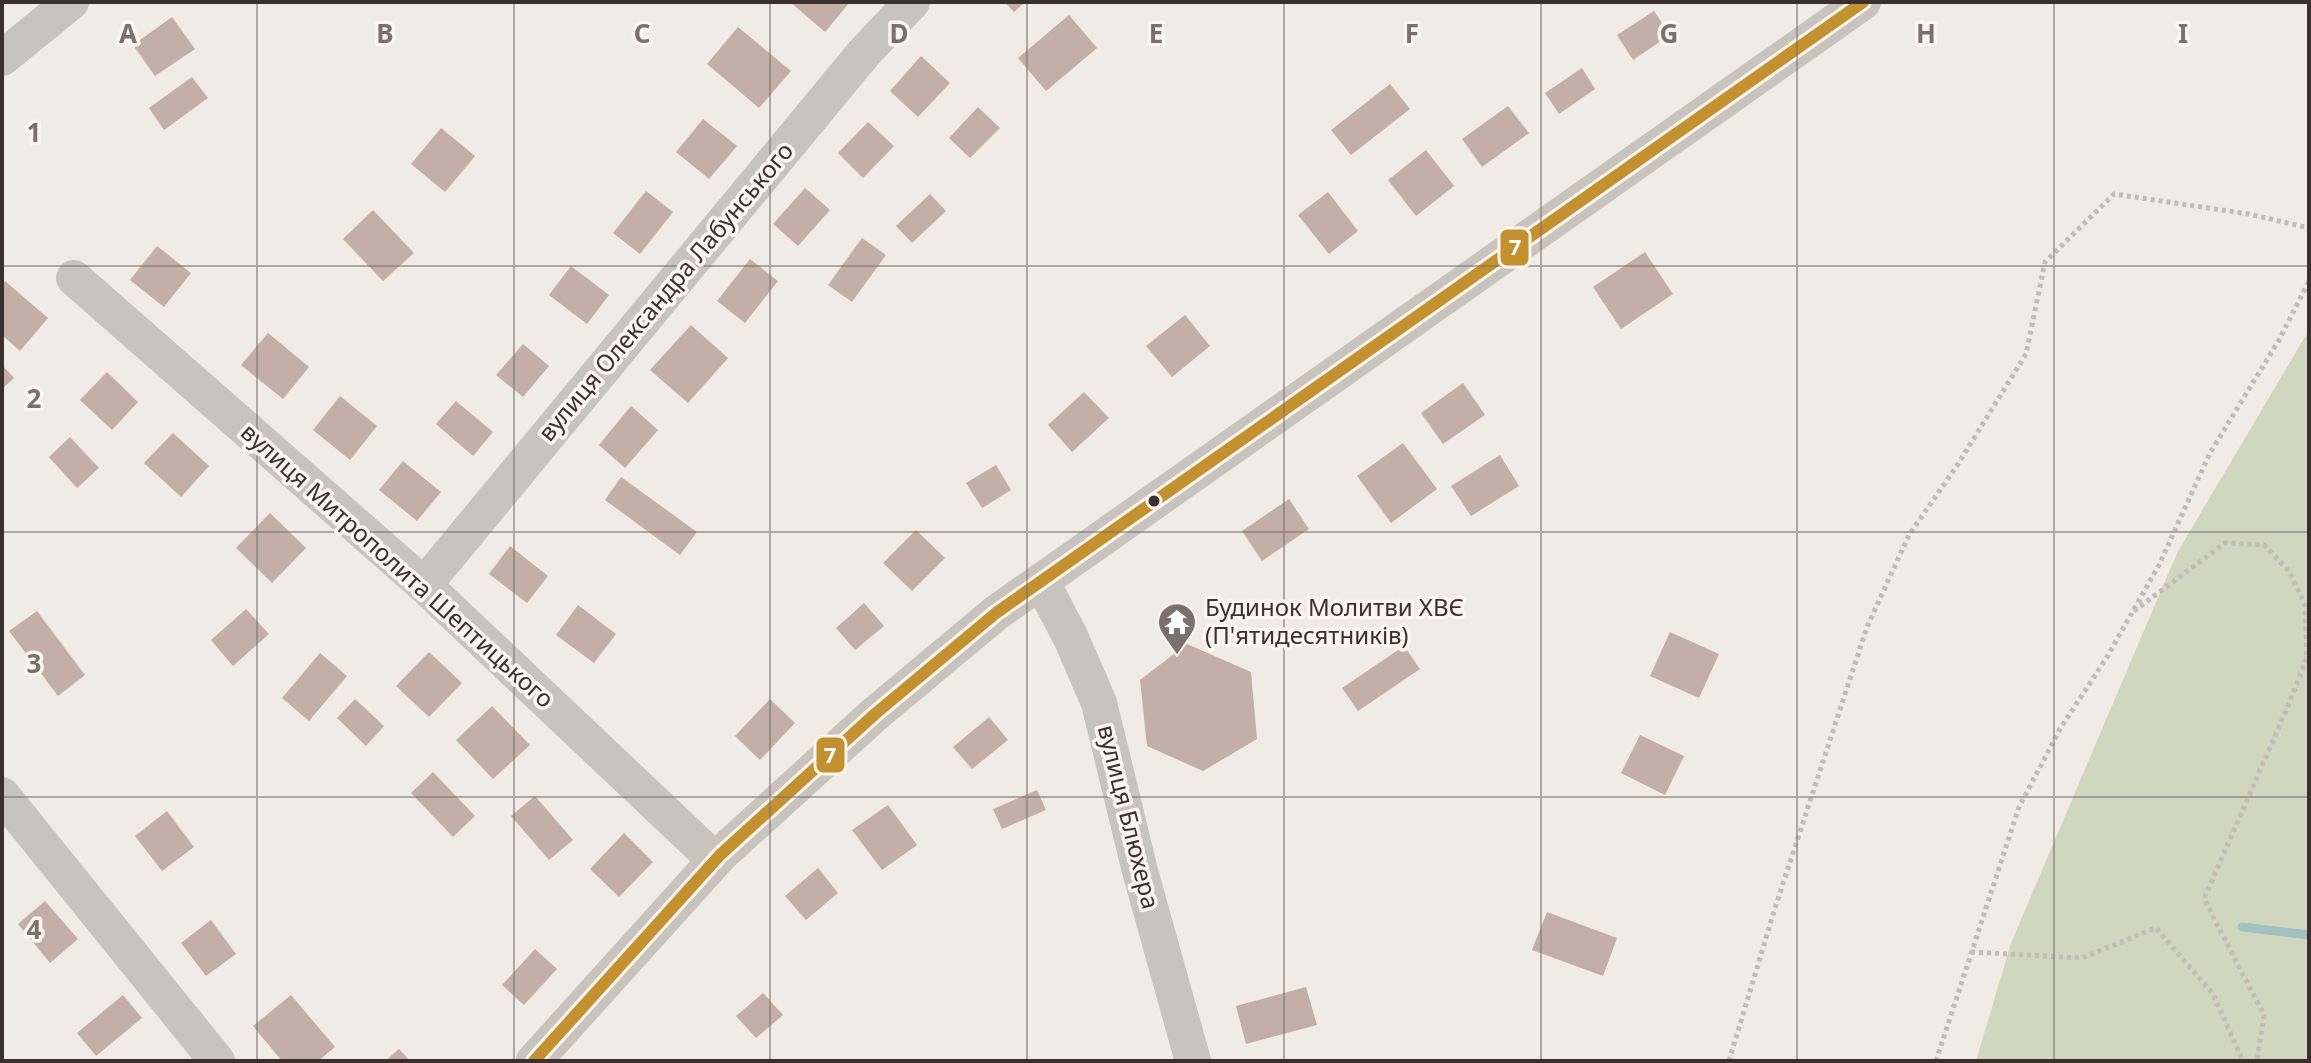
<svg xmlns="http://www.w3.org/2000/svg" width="2311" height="1063" font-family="'Noto Sans',sans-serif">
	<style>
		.green { fill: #d1d6bf }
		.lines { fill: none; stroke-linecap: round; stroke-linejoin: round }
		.stream { stroke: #a1c2c1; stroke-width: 9 }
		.building { fill: #c3afa7 }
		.path { stroke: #c2bbb6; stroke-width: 5; stroke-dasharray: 4 4; stroke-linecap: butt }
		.street { stroke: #c9c3be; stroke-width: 36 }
		.bus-1-casing { stroke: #fbf5ee; stroke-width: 18 }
		.bus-1 { stroke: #c49131; stroke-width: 12 }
		.grid { fill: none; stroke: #7a716c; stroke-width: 2; stroke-opacity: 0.55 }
		.bus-dot { fill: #3b302b; stroke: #fbf5ee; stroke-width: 3 }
		.labels { text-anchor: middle; stroke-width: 7; stroke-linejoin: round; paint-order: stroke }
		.street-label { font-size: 24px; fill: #3b302b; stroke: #fbf5ee }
		.poi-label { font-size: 24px; fill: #3b302b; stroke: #fbf5ee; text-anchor: start }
		.grid-label { font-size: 26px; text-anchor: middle; font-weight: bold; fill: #7a716c; stroke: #fbf5ee; stroke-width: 7; stroke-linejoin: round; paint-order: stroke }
		.line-badge { stroke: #fbf5ee; stroke-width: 3 }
		.badge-label { font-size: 22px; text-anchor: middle; font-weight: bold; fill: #fff }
	</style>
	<rect width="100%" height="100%" fill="#f0ebe5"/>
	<path class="green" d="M2309,330v731h-333l35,-118 166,-390z"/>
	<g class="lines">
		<path class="stream" d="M2242,927l67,8"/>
	</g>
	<g class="building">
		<path d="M790,2h60l-25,30z"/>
		<path d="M1005,2h20l-11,10z"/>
		<path d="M1654,11l16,24 -37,25 -16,-25z"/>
		<path d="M1069,15l28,33 -51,43 -28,-33z"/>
		<path d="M172,17l23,32 -40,27 -22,-31z"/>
		<path d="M738,27l53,44 -32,37 -52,-44z"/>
		<path d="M921,56l29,27 -32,34 -28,-26z"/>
		<path d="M1582,68l13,21 -36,25 -14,-21z"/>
		<path d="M192,77l16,21 -44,32 -15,-22z"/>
		<path d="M1390,84l20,25 -59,46 -20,-25z"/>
		<path d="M1508,106l21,27 -47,34 -20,-28z"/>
		<path d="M978,107l22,21 -30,30 -21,-20z"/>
		<path d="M703,119l34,27 -28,33 -33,-27z"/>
		<path d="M868,122l26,24 -31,32 -25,-25z"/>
		<path d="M441,128l34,28 -30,36 -34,-28z"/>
		<path d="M1426,150l28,36 -38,30 -28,-36z"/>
		<path d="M805,188l25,22 -32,36 -25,-22z"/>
		<path d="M646,191l27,21 -33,42 -27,-21z"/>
		<path d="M1328,192l30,39 -29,23 -31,-39z"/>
		<path d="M930,194l16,17 -34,32 -16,-17z"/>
		<path d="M373,210l41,43 -31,28 -40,-42z"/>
		<path d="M862,238l24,17 -34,47 -24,-17z"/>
		<path d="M157,246l34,27 -27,34 -34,-27z"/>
		<path d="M1645,252l28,42 -52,35 -28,-42z"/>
		<path d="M750,259l28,22 -33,42 -28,-22z"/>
		<path d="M571,266l38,29 -22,29 -38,-29z"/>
		<path d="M5,281l43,37 -28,33 -18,-16v-51z"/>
		<path d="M1185,315l25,31 -38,31 -26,-31z"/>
		<path d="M691,325l37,33 -40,45 -38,-33z"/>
		<path d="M268,333l41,34 -26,32 -42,-34z"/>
		<path d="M523,344l26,22 -26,31 -27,-22z"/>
		<path d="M2,365l12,13 -12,11z"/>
		<path d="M107,372l31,30 -26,28 -32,-30z"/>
		<path d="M1463,383l22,32 -42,29 -22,-31z"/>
		<path d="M1084,392l25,26 -37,34 -24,-27z"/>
		<path d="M340,396l37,30 -27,34 -37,-30z"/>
		<path d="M456,401l37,31 -20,24 -37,-32z"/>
		<path d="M631,406l27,24 -33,38 -26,-23z"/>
		<path d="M173,433l36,33 -28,31 -37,-34z"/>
		<path d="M70,437l29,31 -22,20 -28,-31z"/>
		<path d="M1403,443l34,46 -46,34 -34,-47z"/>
		<path d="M1500,455l19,31 -48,30 -20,-30z"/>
		<path d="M403,461l38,31 -24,29 -38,-31z"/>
		<path d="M996,465l15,25 -29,18 -16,-25z"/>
		<path d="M621,477l76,55 -17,23 -75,-55z"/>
		<path d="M1289,499l20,30 -47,32 -20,-30z"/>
		<path d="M270,513l36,35 -34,35 -36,-35z"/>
		<path d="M916,530l29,28 -33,33 -29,-28z"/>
		<path d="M510,546l38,30 -21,27 -38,-29z"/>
		<path d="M864,603l20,23 -29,24 -19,-22z"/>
		<path d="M578,605l38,29 -22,29 -38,-28z"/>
		<path d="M246,609l23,25 -36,32 -22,-26z"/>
		<path d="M37,611l48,64 -27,21 -49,-65z"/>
		<path d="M1670,632l49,22 -20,44 -49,-22z"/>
		<path d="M1187,644l64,28 6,67 -54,32 -56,-25 -7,-66z"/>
		<path d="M1404,646l16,23 -62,42 -16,-23z"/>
		<path d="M429,652l33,31 -33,34 -33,-31z"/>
		<path d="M320,653l27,23 -38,45 -27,-23z"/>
		<path d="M355,699l29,27 -18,20 -29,-28z"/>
		<path d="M770,699l25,24 -35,37 -25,-24z"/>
		<path d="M492,706l38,39 -37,34 -37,-39z"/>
		<path d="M989,717l19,23 -36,29 -19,-22z"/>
		<path d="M1640,735l44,21 -19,39 -44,-22z"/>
		<path d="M433,772l42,44 -22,21 -42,-44z"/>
		<path d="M1037,790l9,20 -44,19 -9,-20z"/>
		<path d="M535,796l38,44 -24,20 -38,-44z"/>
		<path d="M888,805l29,40 -35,25 -30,-40z"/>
		<path d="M167,811l27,36 -32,24 -27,-35z"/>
		<path d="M624,833l29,29 -34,35 -29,-28z"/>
		<path d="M818,868l20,25 -32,27 -21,-24z"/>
		<path d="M45,901l33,38 -28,24 -32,-39z"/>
		<path d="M1547,912l70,26 -14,38 -71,-26z"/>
		<path d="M211,920l25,34 -30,22 -25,-33z"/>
		<path d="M535,949l22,20 -33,36 -22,-20z"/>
		<path d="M1306,987l11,38 -71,19 -10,-38z"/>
		<path d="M763,993l20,22 -27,23 -20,-22z"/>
		<path d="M123,995l19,23 -46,38 -19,-23z"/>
		<path d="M291,995l44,52 -17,14h-36l-29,-35z"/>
		<path d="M399,1049l11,12h-25z"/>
	</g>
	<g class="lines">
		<g class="path">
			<path d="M2134,611l91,-68 39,2 25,26 16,34 2,53 -22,55 -81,186 60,116 -7,46"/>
			<path d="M1971,952l111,6 74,-30 57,66 30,67"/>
			<path d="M1729,1061l46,-153 92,-281 42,-92 49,-71 68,-110 19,-92 69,-68 135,20 60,14"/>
			<path d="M1936,1061l83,-254 41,-78 47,-72 52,-92 51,-112 69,-113 30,-59"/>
		</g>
		<g class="street">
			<path d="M2,58l69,-56"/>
			<path d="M74,278l350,307 291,275"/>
			<path d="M1041,581l30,57 28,65 41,168 53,190"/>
			<path d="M424,585l439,-531 49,-52"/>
			<path d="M2,795l215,266"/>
			<path d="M534,1061l186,-206 155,-141 121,-101 867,-611"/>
		</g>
		<g class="bus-1-casing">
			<path id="bus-1" d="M534,1061l186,-206 155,-141 121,-101 867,-611"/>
		</g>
		<use href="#bus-1" class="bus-1"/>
	</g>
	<path class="grid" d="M257,2v1059M514,2v1059M770,2v1059M1027,2v1059M1284,2v1059M1541,2v1059M1797,2v1059M2054,2v1059M2,266h2307M2,532h2307M2,797h2307"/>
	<defs>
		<g id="temple-pin" transform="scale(2)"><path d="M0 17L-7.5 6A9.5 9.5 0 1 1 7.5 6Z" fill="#7a716c" stroke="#fbf5ee"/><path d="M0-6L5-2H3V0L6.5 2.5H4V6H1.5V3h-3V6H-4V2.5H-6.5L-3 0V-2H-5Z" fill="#fff"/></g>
	</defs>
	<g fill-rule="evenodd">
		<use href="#temple-pin" x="1177" y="622"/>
	</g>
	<circle class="bus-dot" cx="1154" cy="501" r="7"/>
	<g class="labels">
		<g class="street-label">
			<text transform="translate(666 292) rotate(-50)" y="8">вулиця Олександра Лабунського</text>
			<text transform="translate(397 566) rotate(42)" y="8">вулиця Митрополита Шептицького</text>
			<text transform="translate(1128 817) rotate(76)" y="8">вулиця Блюхера</text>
		</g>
		<g class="poi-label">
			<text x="1205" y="616">Будинок Молитви ХВЄ<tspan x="1205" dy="28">(П'ятидесятників)</tspan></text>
		</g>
	</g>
	<g class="grid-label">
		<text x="128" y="43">A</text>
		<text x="385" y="43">B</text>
		<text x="642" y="43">C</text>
		<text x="899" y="43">D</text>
		<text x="1156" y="43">E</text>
		<text x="1412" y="43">F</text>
		<text x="1669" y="43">G</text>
		<text x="1926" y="43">H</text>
		<text x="2183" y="43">I</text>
		<text x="34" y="142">1</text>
		<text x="34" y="408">2</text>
		<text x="34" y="673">3</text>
		<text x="34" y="939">4</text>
	</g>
	<g class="line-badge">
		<rect x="1499" y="228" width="31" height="39" rx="8" fill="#c49131"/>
		<rect x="815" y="736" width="31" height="38" rx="8" fill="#c49131"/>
	</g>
	<g class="badge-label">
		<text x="1515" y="255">7</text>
		<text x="830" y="763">7</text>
	</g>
	<rect width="2311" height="1063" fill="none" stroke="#3b302b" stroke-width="8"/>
</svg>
